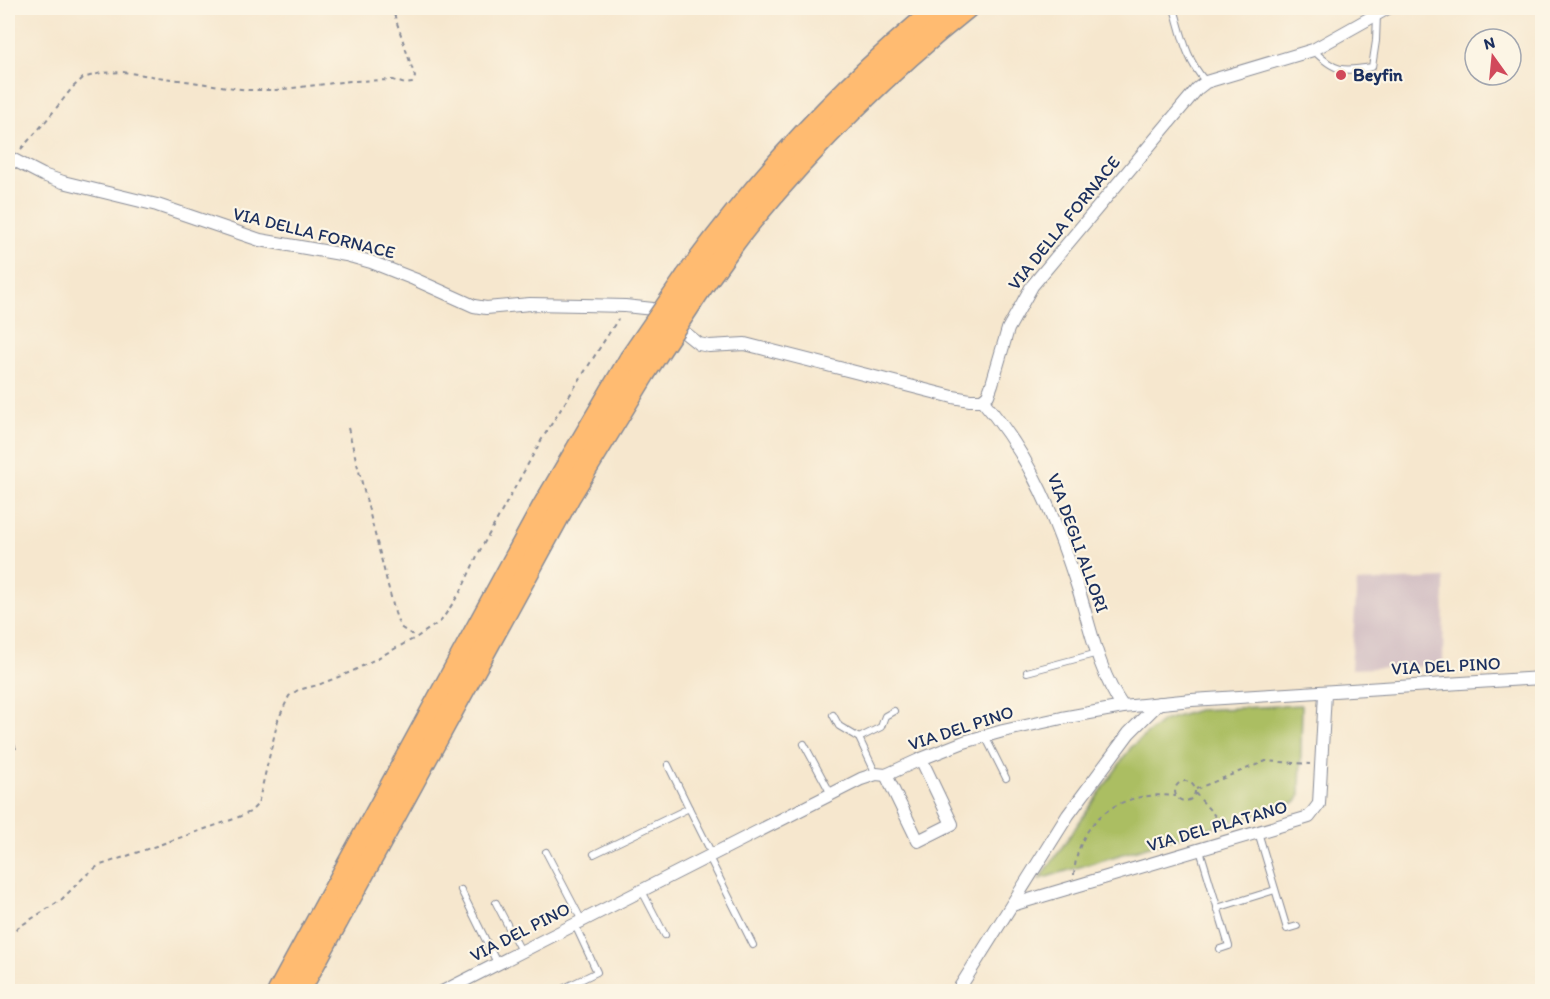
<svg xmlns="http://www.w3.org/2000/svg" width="1550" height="999" font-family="Itim,sans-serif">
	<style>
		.industrial { fill: #d2bec3 }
		.green { fill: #abbe62; stroke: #637660; stroke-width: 1.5 }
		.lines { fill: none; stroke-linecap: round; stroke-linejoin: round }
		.lane-casing { stroke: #888b96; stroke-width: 8 }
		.street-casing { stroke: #888b96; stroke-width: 14 }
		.highway-casing { stroke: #888b96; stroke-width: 25 }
		.path { stroke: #888b96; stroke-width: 2; stroke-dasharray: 4.5 4.5; stroke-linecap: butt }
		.lane { stroke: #fff; stroke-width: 6 }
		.street { stroke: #fff; stroke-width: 12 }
		.highway { stroke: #ffbb71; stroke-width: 22 }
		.highway-bridge-casing { stroke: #888b96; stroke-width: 25; stroke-linecap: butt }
		.highway-bridge { stroke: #ffbb71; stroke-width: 22 }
		.poi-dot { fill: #d1495b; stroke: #fcf5e5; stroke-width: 2 }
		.labels { text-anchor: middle; stroke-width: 4.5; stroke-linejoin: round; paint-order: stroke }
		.poi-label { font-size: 18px; font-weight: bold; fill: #1b2f5e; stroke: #fcf5e5; text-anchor: start }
		.street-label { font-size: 18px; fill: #1b2f5e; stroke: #fcf5e5 }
	</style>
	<rect width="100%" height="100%" fill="#fcf5e5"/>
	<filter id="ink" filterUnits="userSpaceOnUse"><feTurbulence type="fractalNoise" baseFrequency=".0167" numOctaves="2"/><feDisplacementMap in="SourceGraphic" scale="12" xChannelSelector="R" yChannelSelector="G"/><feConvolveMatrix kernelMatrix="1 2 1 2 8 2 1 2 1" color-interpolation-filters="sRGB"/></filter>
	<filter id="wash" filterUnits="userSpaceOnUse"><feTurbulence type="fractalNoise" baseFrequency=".008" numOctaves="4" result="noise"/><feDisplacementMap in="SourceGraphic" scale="24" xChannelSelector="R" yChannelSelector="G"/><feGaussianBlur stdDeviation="1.35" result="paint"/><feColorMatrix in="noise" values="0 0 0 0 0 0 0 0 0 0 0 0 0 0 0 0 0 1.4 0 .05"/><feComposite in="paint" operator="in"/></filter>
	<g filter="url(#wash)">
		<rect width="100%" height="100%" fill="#f6e7ce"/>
		<path class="industrial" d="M1444,578l-1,87 -92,4 6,-87z"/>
		<path class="green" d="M1302,705l-2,90 -4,7 -256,77 92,-133 31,-25 35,-11z"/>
	</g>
	<g filter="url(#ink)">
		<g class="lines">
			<g class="lane-casing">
				<g id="lane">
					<path d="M1174,8c8,27 12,52 32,74"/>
					<path d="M1313,50c22,22 29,22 59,17l4,-26 1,-27"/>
					<path d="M1027,672l71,-19"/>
					<path d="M833,715l6,11 20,12 17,36"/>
					<path d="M985,736l21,42"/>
					<path d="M859,738l22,-11 4,-11 9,-5"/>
					<path d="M804,744l27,50"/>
					<path d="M668,765l21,43"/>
					<path d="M1258,832l29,97 10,-3"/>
					<path d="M1200,850l29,96 -9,3"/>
					<path d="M546,852l36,69"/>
					<path d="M594,854l95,-46 23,46"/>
					<path d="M709,857l44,88"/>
					<path d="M461,890l36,73"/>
					<path d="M642,891l23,44"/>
					<path d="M496,903l25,48"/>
					<path d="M1217,908l58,-18"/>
					<path d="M558,991l39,-19 -22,-47"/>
				</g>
			</g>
			<g class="street-casing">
				<g id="street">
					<path d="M8,157l35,18 20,7 94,23 103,35 86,15 25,7 43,17 60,27 12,2 44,-4 53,1 42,1 28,3"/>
					<path d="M684,332l15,12 10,2 36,-2 208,53 17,3h12l6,-5 4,-11 16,-55 24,-43 165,-197 9,-7 107,-32 75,-42"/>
					<path d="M982,400c50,58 74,120 97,191 12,39 20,82 44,116"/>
					<path d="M886,775l32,66 34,-17 -31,-65"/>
					<path d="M1012,905l297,-88 10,-13 6,-111"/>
					<path d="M442,992l419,-213 15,-5 10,1 35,-16 43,-17 39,-11 59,-13 61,-11 69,-7 350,-22"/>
					<path d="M957,992l111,-177 61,-82 30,-30"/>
				</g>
			</g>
			<g class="highway-casing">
				<g id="highway">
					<path d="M687,277c73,-100 156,-191 252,-269"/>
					<path d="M701,287c17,-22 32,-46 50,-67 64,-77 136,-149 215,-212"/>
					<path d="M279,992l265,-486 86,-146"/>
					<path d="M298,992l271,-496 75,-123"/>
				</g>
			</g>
			<g class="path">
				<path d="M21,149l24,-27 28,-35 10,-9 18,-5 22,-1 125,18h28l74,-9 43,-1 12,4 7,-1 3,-6 -23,-69"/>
				<path d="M348,428l47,185 5,14 16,10"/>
				<path d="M8,728l8,21"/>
				<circle cx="1185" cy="791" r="10"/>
				<path d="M1196,789l70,-28 44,3"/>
				<path d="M1195,793l21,24 5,13"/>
				<path d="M1074,875c4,-58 48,-85 102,-79"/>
				<path d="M8,934l53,-34 25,-25 12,-9 136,-47 16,-7 8,-8 20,-84 11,-24 9,-6 20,-5 33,-13 66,-35 24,-16 20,-30 17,-37 64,-115 76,-120"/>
			</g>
			<use href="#lane" class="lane"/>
			<use href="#street" class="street"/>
			<use href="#highway" class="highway"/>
			<g class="highway-bridge-casing">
				<g id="highway-bridge">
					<path d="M630,360l57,-83"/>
					<path d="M644,373l57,-86"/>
				</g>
			</g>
			<use href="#highway-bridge" class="highway-bridge"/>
		</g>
	</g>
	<circle class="poi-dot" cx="1341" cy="75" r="6"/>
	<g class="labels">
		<g class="poi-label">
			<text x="1353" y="81">Beyfin</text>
		</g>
		<g class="street-label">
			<text transform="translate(1064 223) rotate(-51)" y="6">VIA DELLA FORNACE</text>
			<text transform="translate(314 233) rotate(14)" y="6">VIA DELLA FORNACE</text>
			<text transform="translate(1078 543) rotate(70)" y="6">VIA DEGLI ALLORI</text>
			<text transform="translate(1446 666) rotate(-3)" y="6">VIA DEL PINO</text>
			<text transform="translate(961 728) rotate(-18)" y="6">VIA DEL PINO</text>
			<text transform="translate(1217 826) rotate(-16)" y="6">VIA DEL PLATANO</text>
			<text transform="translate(520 932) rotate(-27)" y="6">VIA DEL PINO</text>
		</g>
	</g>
	<rect width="1550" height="999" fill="none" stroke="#fcf5e5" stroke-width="30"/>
	<g transform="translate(1493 57) rotate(345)"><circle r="28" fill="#fcf5e5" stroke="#a2a6af" stroke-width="1.5"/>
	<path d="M0-4.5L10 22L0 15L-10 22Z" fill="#d1495b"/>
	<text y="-9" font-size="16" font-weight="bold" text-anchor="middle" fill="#1b2f5e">N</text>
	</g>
</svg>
